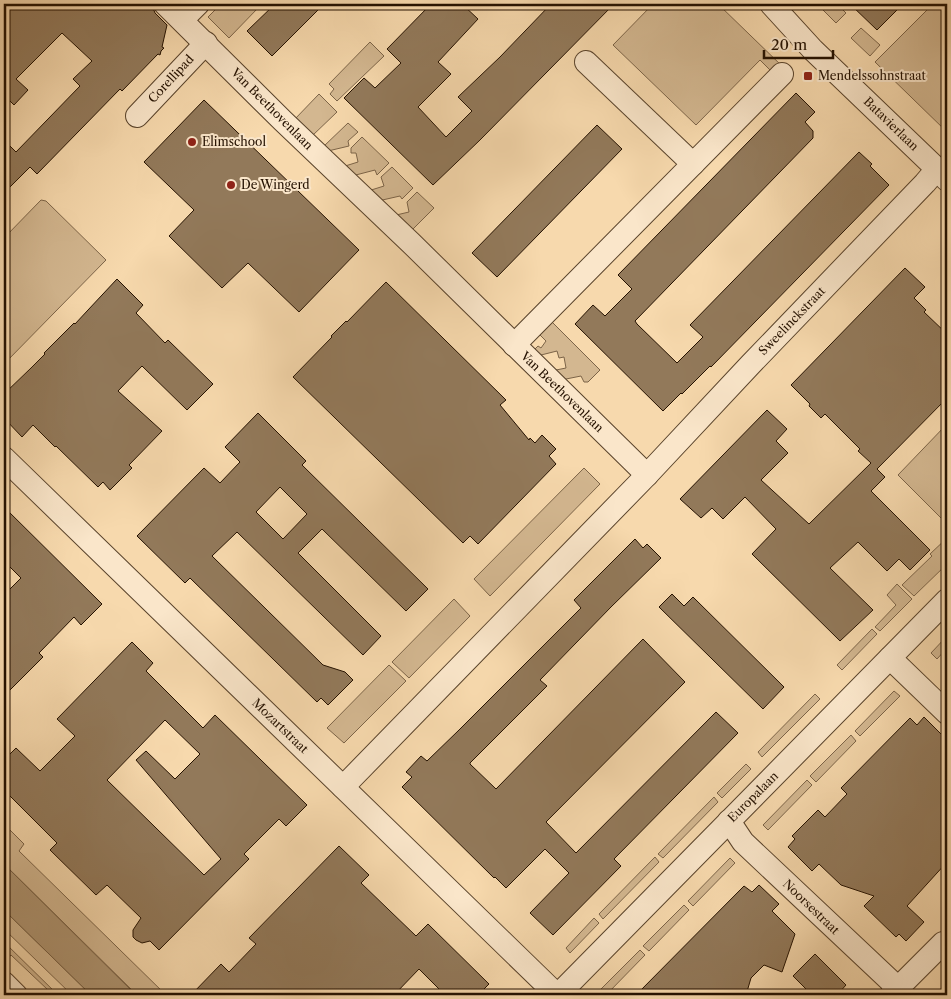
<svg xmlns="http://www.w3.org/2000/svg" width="951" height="999" font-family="'Libre Caslon Text',serif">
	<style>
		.green { fill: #d3b790; stroke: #7c6448 }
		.water { fill: #af9572; stroke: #776044 }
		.building { fill: #92795a; stroke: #241100; fill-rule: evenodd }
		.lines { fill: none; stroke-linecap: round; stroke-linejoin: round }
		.minor-casing { stroke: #59432b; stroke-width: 24 }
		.minor { stroke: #fae6ca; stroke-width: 22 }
		.poi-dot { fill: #8f2418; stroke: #fae6ca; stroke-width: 2 }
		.labels { text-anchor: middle; stroke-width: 4; stroke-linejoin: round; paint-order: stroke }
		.poi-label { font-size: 12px; fill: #241100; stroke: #fae6ca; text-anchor: start }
		.street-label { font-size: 12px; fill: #241100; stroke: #fae6ca }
	</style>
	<rect width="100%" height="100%" fill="#f7d9ad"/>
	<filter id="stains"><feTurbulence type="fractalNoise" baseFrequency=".004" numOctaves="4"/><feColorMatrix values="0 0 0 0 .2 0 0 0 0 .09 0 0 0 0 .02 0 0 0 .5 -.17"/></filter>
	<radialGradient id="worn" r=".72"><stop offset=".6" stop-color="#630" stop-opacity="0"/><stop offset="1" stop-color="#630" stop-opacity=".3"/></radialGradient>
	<g class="green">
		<path d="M221,4h33l4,4 -29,30 -21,-21z"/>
		<path d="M653,4h65l65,63 -8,8 -15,-15 -64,65 -83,-80z"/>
		<path d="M820,4h17l9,9 -10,10 -18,-18z"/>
		<path d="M933,4h14v128l-72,-70z"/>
		<path d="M861,28l19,17 -10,11 -19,-18z"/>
		<path d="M370,42l14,14 -47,45 -7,-7 4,-5 -5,-5z"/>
		<path d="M319,94l18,18 -25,24 -18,-16z"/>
		<path d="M348,123l10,9 -10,9 1,5 -21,5 -5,-4z"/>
		<path d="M362,137l27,26 -12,12 -2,-5 -23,6 -10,-9 16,-5 -2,-9h-5v-5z"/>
		<path d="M392,167l21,21 -11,11 -2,-3 -22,5 -10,-10 16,-5 -3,-9z"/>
		<path d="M417,192l17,16 -24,24 -18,-16 17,-4 -2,-10z"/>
		<path d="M41,200l5,1 60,59 -102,104v-126z"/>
		<path d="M552,322l48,48 -12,12h-4l-3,-6 -20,4 -10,-9 15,-3 -2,-11 -5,1 -2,-7 -20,5 -5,-4 6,-6 3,2 5,-7 -6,-6z"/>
		<path d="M947,424v100l-49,-49z"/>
		<path d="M584,468l16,16 -110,112 -16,-17z"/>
		<path d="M947,538v26l-33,32 -12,-11 30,-29 -2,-2z"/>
		<path d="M897,584l15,15 -32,32 -5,-4 21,-22 -9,-10z"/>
		<path d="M454,599l16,17 -61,62 -17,-16z"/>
		<path d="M872,629l5,5 -35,36 -5,-5z"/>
		<path d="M947,636v12l-10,11 -6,-6z"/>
		<path d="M389,665l17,16 -62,62 -17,-15z"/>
		<path d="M894,691l6,5 -40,40 -5,-5z"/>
		<path d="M815,694l5,5 -58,58 -4,-5z"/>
		<path d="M851,735l5,6 -40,41 -6,-6z"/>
		<path d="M746,764l5,5 -29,29 -5,-5z"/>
		<path d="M807,780l5,5 -44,45 -5,-5z"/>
		<path d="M714,797l4,5 -55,56 -5,-4z"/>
		<path d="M4,824l20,20 -5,7 147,144h-29l-133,-131z"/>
		<path d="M655,857l4,5 -56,57 -4,-5z"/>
		<path d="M730,858l5,5 -42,43 -5,-5z"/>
		<path d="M684,905l5,5 -40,41 -6,-5z"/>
		<path d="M4,910l87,85h-19l-68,-66z"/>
		<path d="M594,918l5,5 -29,30 -4,-5z"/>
		<path d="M4,942l54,53h-14l4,-5 -37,-35 -7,8z"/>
		<path d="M640,950l5,5 -39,40h-7l-2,-2z"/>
	</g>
	<path class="water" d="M4,864l132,131h1h-46l-87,-85z"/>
	<g class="building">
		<path d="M4,4h148l1,4 2,5 12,12 -5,22 2,1 -3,3 -1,4 -2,-1 -36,37 -2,-2 -83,85 -7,-7 -26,26v-53l12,12 64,-66 -7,-7 19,-18 -30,-28 -46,46 12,11 -14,15 -10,-10z"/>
		<path d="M275,4h49l-52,52 -25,-25z"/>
		<path d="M431,4h31l16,15 -40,43 13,12 -33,33 28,30 26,-26 -14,-14 42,-40 51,-53h63l-134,136 -47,45 -89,-87 20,-20 11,10 26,-25 -14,-14z"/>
		<path d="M850,4h53l-26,26z"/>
		<path d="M796,93l19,19 -10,10 8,9v7l-178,183 2,3 40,39 26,-26 -13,-12 169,-173 13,12 -2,2 19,19 -178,182 -1,-1 -28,28 -1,-1 -18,18 -88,-87 18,-19 12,11 27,-27 -14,-14z"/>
		<path d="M204,100l155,150 -60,62 -51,-49 -26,25 -53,-52 25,-26 -50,-48z"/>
		<path d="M597,125l25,24 -125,128 -25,-24z"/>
		<path d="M905,268l20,19 -11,11 12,12 -2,2 23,22v64l-70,71 8,8 -14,14 59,59 -20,20 -11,-11 -12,12 -29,-29 -28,26 43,42 -33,31 -88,-87 24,-25 -31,-32 -22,22 -11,-11 -11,10 -21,-19 87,-89 20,19 -11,12 12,12 -27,27 48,44 62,-61 -13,-12 2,-2 -35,-35 -4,4 -12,-12 1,-2 -19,-19z"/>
		<path d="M117,279l26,26 -7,8 29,30 3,-3 45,44 -26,26 -45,-44 -24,25 44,40 -33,34 3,3 -22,22 -7,-8 -5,5 -42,-41 -1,1 -22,-22 -11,12 -18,-19v-24l27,-26 14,-14 -1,-1 30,-30 1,1 13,-14z"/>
		<path d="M386,282l120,118 -6,5 29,35 1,-2 5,5 7,-8 14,14 -7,7 7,8 -78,80 -8,-8 -7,7 -170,-166 39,-40 -1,-1 15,-15 1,1z"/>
		<path d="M258,413l48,48 -4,4 126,124 -22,22 -84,-82 -24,24 83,83 -18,19 -126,-123 -25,24 111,109 22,7 8,8 -25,25 -7,-7 -4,4 -127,-124 -5,5 -48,-47 67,-68 16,15 20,-21 -15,-15zM280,487l27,27 -24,25 -27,-27z"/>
		<path d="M4,507l98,97 -21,21 -7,-8 -35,36 4,4 -39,39v-101l17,-17 -17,-17z"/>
		<path d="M635,539l8,9 4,-4 14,14 -50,49 -71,73 7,6 -77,77v1l26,25 147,-150 42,43 -139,140 30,31 140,-141 22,21 -124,126 7,7 -68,69 -23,-22 39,-40 -24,-24 -39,39 -11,-11 -1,1 -92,-91 10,-10 -6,-5 15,-16 6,5 32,-31 122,-122 -7,-8z"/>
		<path d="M672,594l12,12 9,-9 91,90 -21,22 -104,-102z"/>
		<path d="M132,642l21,21 -7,8 57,57 12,-13 92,90 -21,21 -7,-7 -35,35 5,5 -90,91 -9,-9 -8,2 -6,-3 -3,-3v-7l8,-12 -34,-33 -11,10 -46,-45 7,-7 -53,-53v-30l12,-12 24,23 35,-35 -18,-17zM165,720l35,34 -25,25 -29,-28 -10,9 85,99 -17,16 -97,-95z"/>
		<path d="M924,717l23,23v122l-40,44 17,16 -18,19 -7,-7 -3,3 -32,-31 10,-10 -33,-11 -22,-21 -7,7 -24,-24 7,-8 -3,-3 26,-26 7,7 22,-23 -6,-6 69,-70 7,7z"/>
		<path d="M339,846l30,29 -8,8 55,53 12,-12 61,60 -11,11h-33l-26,-26 -25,26h-203l30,-31 8,8 27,-28 -7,-6z"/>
		<path d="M759,885l20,19 -7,7 23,23 -13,38 -18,-7 -13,13 -5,17h-110l108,-109 8,6z"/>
		<path d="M815,954l31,31 -9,10h-25l-19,-19z"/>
	</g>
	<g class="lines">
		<g class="minor-casing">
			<g id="minor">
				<path d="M165,4l118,117 128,122 236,232"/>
				<path d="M771,4l42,46 124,119 10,11"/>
				<path d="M182,20l16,-16"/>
				<path d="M586,62l107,102"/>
				<path d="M137,116l69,-73"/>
				<path d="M514,345l268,-271"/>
				<path d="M4,458l553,537"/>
				<path d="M890,658l57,55"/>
				<path d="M343,787l304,-312 103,-110 175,-182 12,-14"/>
				<path d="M729,821l14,21 155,146 -7,7"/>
				<path d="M4,983l12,12"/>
				<path d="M898,988l45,-45"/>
				<path d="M558,995l389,-395"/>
			</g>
		</g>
		<use href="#minor" class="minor"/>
	</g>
	<g class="poi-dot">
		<rect x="803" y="71" width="10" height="10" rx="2.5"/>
		<circle cx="192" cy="142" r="5"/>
		<circle cx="231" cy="185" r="5"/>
	</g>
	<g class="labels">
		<g class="poi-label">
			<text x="818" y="80">Mendelssohnstraat</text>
			<text x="202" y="146">Elimschool</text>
			<text x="241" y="189">De Wingerd</text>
		</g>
		<g class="street-label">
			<text transform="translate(171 79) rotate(-47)" y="4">Corellipad</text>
			<text transform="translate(272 109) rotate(45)" y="4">Van Beethovenlaan</text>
			<text transform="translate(891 124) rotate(44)" y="4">Batavierlaan</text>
			<text transform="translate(792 321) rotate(-46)" y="4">Sweelinckstraat</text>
			<text transform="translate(562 392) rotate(44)" y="4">Van Beethovenlaan</text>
			<text transform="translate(280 726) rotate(44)" y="4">Mozartstraat</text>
			<text transform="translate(753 797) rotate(-45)" y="4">Europalaan</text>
			<text transform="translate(811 907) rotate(44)" y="4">Noorsestraat</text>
		</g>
	</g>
	<rect width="951" height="999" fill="none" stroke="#f7d9ad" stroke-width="20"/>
	<rect x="5" y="5" width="941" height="989" fill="none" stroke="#241100" stroke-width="2.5"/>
	<rect x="10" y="10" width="931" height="979" fill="none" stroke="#241100"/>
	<path d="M764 50v8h69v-8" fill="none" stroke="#241100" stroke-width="2.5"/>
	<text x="771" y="50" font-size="15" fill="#241100" stroke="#fae6ca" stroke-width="4" paint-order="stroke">20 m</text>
	<rect width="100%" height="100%" filter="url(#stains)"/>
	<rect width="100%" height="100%" fill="url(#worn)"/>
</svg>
